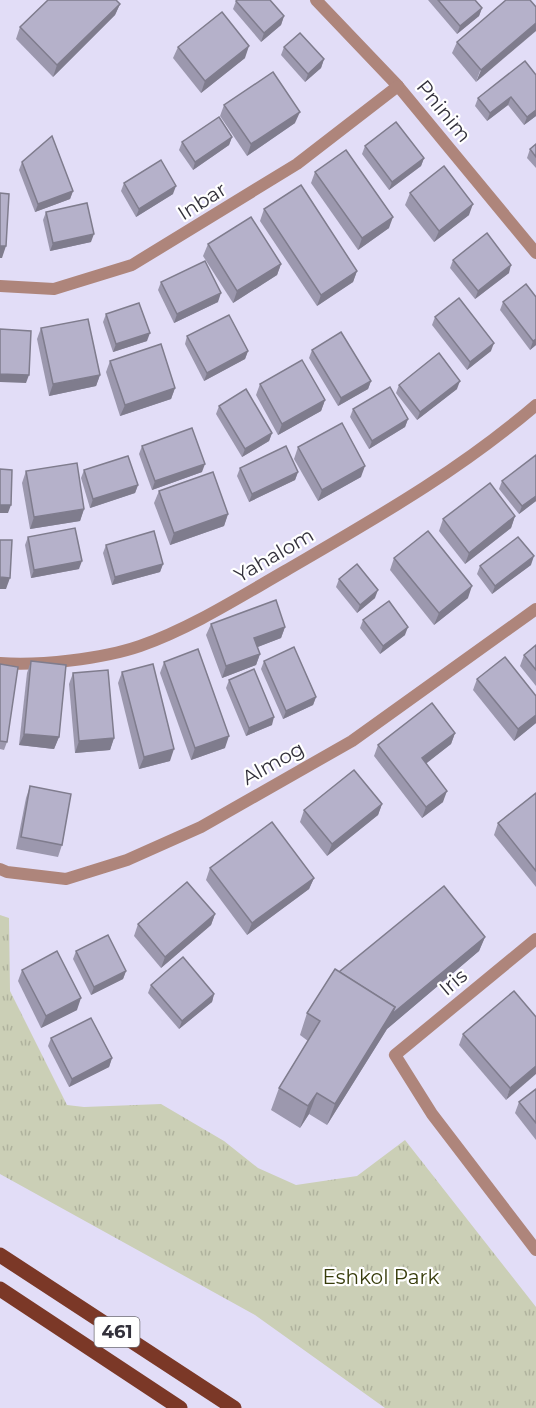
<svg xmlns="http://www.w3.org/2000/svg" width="536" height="1408" font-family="Montserrat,sans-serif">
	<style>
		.park { fill: url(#park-tufts) }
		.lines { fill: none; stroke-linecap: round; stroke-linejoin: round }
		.minor { stroke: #ae857b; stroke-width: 12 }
		.primary { stroke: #7b3827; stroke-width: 15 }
		.wall { fill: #9c98ae }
		.shaded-wall { fill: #7f7c8d }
		.building { fill: #b5b1ca; stroke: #7f7c8d; stroke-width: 1.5 }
		.labels { text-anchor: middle; stroke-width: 4.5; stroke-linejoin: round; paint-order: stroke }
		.shield { fill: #fff; stroke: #706f76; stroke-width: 1.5 }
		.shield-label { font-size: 18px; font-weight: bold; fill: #33313b }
		.street-label { font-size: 20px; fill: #33313b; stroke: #fff }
		.park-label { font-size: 20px; fill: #373c0b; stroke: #fff }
	</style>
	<defs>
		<pattern id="park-tufts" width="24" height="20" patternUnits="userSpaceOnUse" patternTransform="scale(1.5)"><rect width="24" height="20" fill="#cbcfb6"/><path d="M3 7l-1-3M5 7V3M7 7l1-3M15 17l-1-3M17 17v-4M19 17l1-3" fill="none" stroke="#afb29d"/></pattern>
	</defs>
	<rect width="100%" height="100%" fill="#e2ddf7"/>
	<path class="park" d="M0,915l9,3 1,73 57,114 17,2 77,-3 63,37 34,27 38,17 61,-9 48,-36 131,167v101h-151l-130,-93 -255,-141z"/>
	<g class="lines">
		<g class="minor">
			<path d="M316,0l82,86 138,167"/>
			<path d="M0,286l54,3 78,-24 165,-101 101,-78"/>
			<path d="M0,663c39,3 102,-4 140,-17 51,-18 98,-48 145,-75 89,-52 173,-99 251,-166"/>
			<path d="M0,869l7,3 59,7 61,-19 74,-33 151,-86 184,-132"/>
			<path d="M536,939l-141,116 37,59 104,136"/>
		</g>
		<g class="primary">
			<path d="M0,1255l234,153"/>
			<path d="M0,1289l180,119"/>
		</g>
	</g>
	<g class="wall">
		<path d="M428,0h47l7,8 -3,8 -22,18z"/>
		<path d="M506,0l-30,82 -24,-29 5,-11z"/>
		<path d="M236,1l48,15 -3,9 -20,17 -28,-33z"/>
		<path d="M120,4l-5,11 -62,62 -37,-38 4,-12z"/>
		<path d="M178,47l67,11 -44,35 -28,-35z"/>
		<path d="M284,47l40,12 -3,9 -16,14 -24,-27z"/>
		<path d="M525,61l11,55 -12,9 -16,-20 -21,16 -12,-15 3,-8z"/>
		<path d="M224,105l71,18 -48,33 -27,-40z"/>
		<path d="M232,137l-3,8 -36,25 -14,-20 3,-8z"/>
		<path d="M536,144v24l-9,-10 3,-9z"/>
		<path d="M365,146l59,12 -3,8 -32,24 -27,-36z"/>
		<path d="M22,162l51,29 -3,8 -35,13 -16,-42z"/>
		<path d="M315,172l74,56 -31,22 -47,-67z"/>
		<path d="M124,183l49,11 -37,23 -15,-26z"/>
		<path d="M410,193l59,22 -35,27 -29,-37z"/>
		<path d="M264,209l93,62 -4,11 -36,24 -57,-85z"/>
		<path d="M46,212l45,30 -41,9 -7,-31z"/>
		<path d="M208,244l73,20 -4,11 -44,28 -30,-47z"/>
		<path d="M453,260l56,13 -34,26 -25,-31z"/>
		<path d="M161,282l57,20 -44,21 -16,-33z"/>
		<path d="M503,302l33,43 -6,5 -30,-40z"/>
		<path d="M106,314l41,27 -34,11 -10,-30z"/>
		<path d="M435,317l56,34 -24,19 -35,-45z"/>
		<path d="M41,328l59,47 -4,11 -47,10 -12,-57z"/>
		<path d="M187,336l61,15 -3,8 -41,22 -19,-37z"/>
		<path d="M312,350l59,31 -3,8 -30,17 -29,-48z"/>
		<path d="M110,361l65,27 -4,11 -51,17 -14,-44z"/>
		<path d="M260,384l65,16 -4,11 -43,24 -22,-40z"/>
		<path d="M399,385l58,4 -40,31 -21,-27z"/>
		<path d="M219,406l53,27 -3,8 -27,16 -26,-43z"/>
		<path d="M353,409l55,10 -3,8 -36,22 -19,-32z"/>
		<path d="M142,446l60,26 -50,18 -13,-36z"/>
		<path d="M298,447l63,30 -43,24 -24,-42z"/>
		<path d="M240,468l58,4 -3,8 -46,22 -12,-26z"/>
		<path d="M84,470l54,15 -3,8 -45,15 -9,-30z"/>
		<path d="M26,471l58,38 -4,12 -50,8 -8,-46z"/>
		<path d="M502,481l34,20 -17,13 -20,-25z"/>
		<path d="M159,491l69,23 -4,12 -54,19 -16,-42z"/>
		<path d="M515,516l-4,12 -46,36 -26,-33 4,-12z"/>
		<path d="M28,537l51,32 -48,9 -6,-33z"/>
		<path d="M106,545l57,19 -3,8 -48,13 -9,-32z"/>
		<path d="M394,558l74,40 -34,27 -44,-55z"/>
		<path d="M531,565l-39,29 -15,-20 3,-8z"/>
		<path d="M339,579l36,19 -18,15 -21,-26z"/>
		<path d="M363,620l42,15 -25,19 -20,-26z"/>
		<path d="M211,624l74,3 -4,11 -24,9 3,7 -4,11 -34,13 -16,-43z"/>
		<path d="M536,645v41l-16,-20 4,-11z"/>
		<path d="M31,661l28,76 -5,12 -35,-4 8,-72z"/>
		<path d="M264,661l52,36 -3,8 -30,14 -22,-50z"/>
		<path d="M164,662l61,86 -34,12 -31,-87z"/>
		<path d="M0,664l7,78 -3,8 -4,-1z"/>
		<path d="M122,672l48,89 -31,8 -21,-86z"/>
		<path d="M73,673l41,65 -4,12 -35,3 -6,-69z"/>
		<path d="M477,679l59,17v27l-22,18 -41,-51z"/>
		<path d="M229,680l43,45 -26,11 -20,-48z"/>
		<path d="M455,733l-4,11 -25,19 17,39 -21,16 -48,-62 4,-11z"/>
		<path d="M30,786l32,59 -4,12 -42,-8 10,-51z"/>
		<path d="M536,793v94l-42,-52 4,-12z"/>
		<path d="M382,804l-4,11 -51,41 -27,-34 4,-12z"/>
		<path d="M210,868l104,10 -5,11 -62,46 -41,-55z"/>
		<path d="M215,914l-4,11 -50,43 -27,-32 4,-12z"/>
		<path d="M485,937l-6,14 -92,78 -60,96 -18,-11 -9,14 -29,-18 8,-22 29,-47 -8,-6 7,-22 32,-41z"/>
		<path d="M76,951l50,20 -3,8 -32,16 -18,-36z"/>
		<path d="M22,970l55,40 -36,18 -23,-47z"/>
		<path d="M151,985l63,9 -2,8 -33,27 -31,-36z"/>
		<path d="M536,1017l-30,83 -47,-55 4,-11z"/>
		<path d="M51,1038l61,20 -3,9 -40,20 -21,-41z"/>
		<path d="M536,1089v51l-21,-27 4,-11z"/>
	</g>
	<g class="shaded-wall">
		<path d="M120,4l-5,11 -62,62 4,-12z"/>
		<path d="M482,8l-3,8 -22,18 3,-8z"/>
		<path d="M284,16l-3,9 -20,17 3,-9z"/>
		<path d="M536,23v8l-60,51 5,-12z"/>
		<path d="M249,46l-4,12 -44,35 4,-12z"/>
		<path d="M324,59l-3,9 -16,14 3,-8z"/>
		<path d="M511,97l-3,8 -21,16 3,-8z"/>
		<path d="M536,110v6l-12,9 3,-8z"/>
		<path d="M300,112l-5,11 -48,33 4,-12z"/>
		<path d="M232,137l-3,8 -36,25 2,-8z"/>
		<path d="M424,158l-3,8 -32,24 3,-8z"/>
		<path d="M176,186l-3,8 -37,23 3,-8z"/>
		<path d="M73,191l-3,8 -35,13 3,-8z"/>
		<path d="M473,204l-4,11 -35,27 5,-11z"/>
		<path d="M393,217l-4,11 -31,22 4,-12z"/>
		<path d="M94,234l-3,8 -41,9 3,-8z"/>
		<path d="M0,246h6l-4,12h-2z"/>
		<path d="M281,264l-4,11 -44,28 4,-12z"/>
		<path d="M511,265l-2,8 -34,26 3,-8z"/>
		<path d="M357,271l-4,11 -36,24 4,-11z"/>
		<path d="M221,293l-3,9 -44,21 3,-9z"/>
		<path d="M150,333l-3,8 -34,11 3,-8z"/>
		<path d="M536,339v6l-6,5 3,-9z"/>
		<path d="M494,343l-3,8 -24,19 3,-8z"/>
		<path d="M248,351l-3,8 -41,22 3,-8z"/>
		<path d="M0,374l29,1 -3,8 -26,-1z"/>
		<path d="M100,375l-4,11 -47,10 4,-12z"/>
		<path d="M371,381l-3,8 -30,17 3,-8z"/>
		<path d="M460,381l-3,8 -40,31 3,-8z"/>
		<path d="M175,388l-4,11 -51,17 5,-11z"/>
		<path d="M325,400l-4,11 -43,24 4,-11z"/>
		<path d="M408,419l-3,8 -36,22 3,-8z"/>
		<path d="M272,433l-3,8 -27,16 3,-8z"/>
		<path d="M205,464l-3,8 -50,18 3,-9z"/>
		<path d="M365,466l-4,11 -43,24 4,-11z"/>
		<path d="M298,472l-3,8 -46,22 3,-8z"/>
		<path d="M138,485l-3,8 -45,15 3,-9z"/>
		<path d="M536,496v5l-17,13 3,-8z"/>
		<path d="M0,505h11l-3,8h-8z"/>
		<path d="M84,509l-4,12 -50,8 4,-12z"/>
		<path d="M228,514l-4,12 -54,19 4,-12z"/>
		<path d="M515,516l-4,12 -46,36 4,-11z"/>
		<path d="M534,556l-3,9 -39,29 3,-8z"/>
		<path d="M82,561l-3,8 -48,9 3,-8z"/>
		<path d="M163,564l-3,8 -48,13 3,-8z"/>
		<path d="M0,577l10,1 -4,11h-6z"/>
		<path d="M472,586l-4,12 -34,27 5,-12z"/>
		<path d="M378,590l-3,8 -18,15 3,-8z"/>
		<path d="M285,627l-4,11 -31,12 4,-12z"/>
		<path d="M408,627l-3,8 -25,19 3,-8z"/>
		<path d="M260,654l-4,11 -34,13 4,-12z"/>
		<path d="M316,697l-3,8 -30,14 3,-8z"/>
		<path d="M536,715v8l-22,18 4,-12z"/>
		<path d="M274,717l-2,8 -26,11 3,-8z"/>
		<path d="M455,733l-4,11 -33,26 4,-12z"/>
		<path d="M24,734l35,3 -5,12 -35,-4z"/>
		<path d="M229,736l-4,12 -34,12 4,-12z"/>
		<path d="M114,738l-4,12 -35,3 4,-12z"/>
		<path d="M174,749l-4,12 -31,8 5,-12z"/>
		<path d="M447,791l-4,11 -21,16 4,-11z"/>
		<path d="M382,804l-4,11 -51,41 5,-12z"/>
		<path d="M314,878l-5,11 -62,46 5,-12z"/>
		<path d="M215,914l-4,11 -50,43 4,-11z"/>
		<path d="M485,937l-6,14 -92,78 -60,96 8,-21 60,-97z"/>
		<path d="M126,971l-3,8 -32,16 3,-8z"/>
		<path d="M214,994l-2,8 -33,27 3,-8z"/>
		<path d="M81,998l-4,12 -36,18 5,-12z"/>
		<path d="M112,1058l-3,9 -40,20 3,-8z"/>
		<path d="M536,1066v8l-30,26 4,-12z"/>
		<path d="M317,1093l-8,21 -9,14 8,-22z"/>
	</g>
	<g class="building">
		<path d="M48,0h68l4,4 -63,61 -37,-38z"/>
		<path d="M237,0h33l14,16 -20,17 -28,-32z"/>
		<path d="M438,0h37l7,8 -22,18z"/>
		<path d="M506,0h24l6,7v16l-55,47 -24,-28z"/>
		<path d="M222,12l27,34 -44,35 -27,-34z"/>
		<path d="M300,33l24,26 -16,15 -24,-27z"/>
		<path d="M525,61l11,14v35l-9,7 -16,-20 -21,16 -12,-15z"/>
		<path d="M273,72l27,40 -49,32 -27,-39z"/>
		<path d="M219,117l13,20 -37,25 -13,-20z"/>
		<path d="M396,122l28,36 -32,24 -27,-36z"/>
		<path d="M52,136l21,55 -35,13 -16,-42z"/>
		<path d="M536,144v13l-6,-8z"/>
		<path d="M346,150l47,67 -31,21 -47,-66z"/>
		<path d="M161,160l15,26 -37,23 -15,-26z"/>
		<path d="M444,166l29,38 -34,27 -29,-38z"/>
		<path d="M301,185l56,86 -36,24 -57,-86z"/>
		<path d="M0,193l9,1 -3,52h-6z"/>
		<path d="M87,203l7,31 -41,9 -7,-31z"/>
		<path d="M251,217l30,47 -44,27 -29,-47z"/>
		<path d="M487,233l24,32 -33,26 -25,-31z"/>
		<path d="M205,261l16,32 -44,21 -16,-32z"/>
		<path d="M526,284l10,13v42l-3,2 -30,-39z"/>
		<path d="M459,298l35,45 -24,19 -35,-45z"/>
		<path d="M139,303l11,30 -34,11 -10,-30z"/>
		<path d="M229,315l19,36 -41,22 -20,-37z"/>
		<path d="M88,319l12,56 -47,9 -12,-56z"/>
		<path d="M0,329l31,2 -2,44 -29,-1z"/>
		<path d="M341,332l30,49 -30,17 -29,-48z"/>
		<path d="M161,344l14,44 -50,17 -15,-44z"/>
		<path d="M439,353l21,28 -40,31 -21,-27z"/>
		<path d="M302,360l23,40 -43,24 -22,-40z"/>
		<path d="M390,387l18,32 -36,22 -19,-32z"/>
		<path d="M246,389l26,44 -27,16 -26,-43z"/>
		<path d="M342,423l23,43 -43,24 -24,-43z"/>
		<path d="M192,428l13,36 -50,17 -13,-35z"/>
		<path d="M286,446l12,26 -46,22 -12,-26z"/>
		<path d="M536,455v41l-14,10 -20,-25z"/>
		<path d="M128,456l10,29 -45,14 -9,-29z"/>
		<path d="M77,463l7,46 -50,8 -8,-46z"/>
		<path d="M0,469l12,1 -1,35h-11z"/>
		<path d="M213,472l15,42 -54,19 -15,-42z"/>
		<path d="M490,483l25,33 -46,37 -26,-34z"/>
		<path d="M75,528l7,33 -48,9 -6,-33z"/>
		<path d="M154,531l9,33 -48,13 -9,-32z"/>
		<path d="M428,531l44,55 -33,27 -45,-55z"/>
		<path d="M518,537l16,19 -39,30 -15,-20z"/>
		<path d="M0,540h12l-2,38 -10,-1z"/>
		<path d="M357,564l21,26 -18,15 -21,-26z"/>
		<path d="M276,600l9,27 -31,11 6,16 -34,12 -15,-42z"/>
		<path d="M389,601l19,26 -25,19 -20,-26z"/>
		<path d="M536,645v25l-12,-15z"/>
		<path d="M294,647l22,50 -30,14 -22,-50z"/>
		<path d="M198,649l31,87 -34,12 -31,-86z"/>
		<path d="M505,657l31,39v19l-18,14 -41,-50z"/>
		<path d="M31,661l35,4 -7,72 -35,-3z"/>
		<path d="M0,664l18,3 -11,75 -7,-1z"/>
		<path d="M153,664l21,85 -30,8 -22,-85z"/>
		<path d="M254,669l20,48 -25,11 -20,-48z"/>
		<path d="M108,670l6,68 -35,3 -6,-68z"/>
		<path d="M432,703l23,30 -33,25 25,33 -21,16 -48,-62z"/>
		<path d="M354,770l28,34 -50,40 -28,-34z"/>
		<path d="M30,786l41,8 -9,51 -41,-8z"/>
		<path d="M536,793v78l-38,-48z"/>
		<path d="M272,822l42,56 -62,45 -42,-55z"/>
		<path d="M187,882l28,32 -50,43 -27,-33z"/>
		<path d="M444,886l41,51 -93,77 3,-7 -56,-35z"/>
		<path d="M108,935l18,36 -32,16 -18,-36z"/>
		<path d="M57,951l24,47 -35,18 -24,-46z"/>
		<path d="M183,957l31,37 -32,27 -31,-36z"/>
		<path d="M335,969l60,38 -60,97 -18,-11 -9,13 -29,-18 41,-67 -13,-8z"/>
		<path d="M514,991l22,26v49l-26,22 -47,-54z"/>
		<path d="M91,1018l21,40 -40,21 -21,-41z"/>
		<path d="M536,1089v34l-17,-21z"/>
	</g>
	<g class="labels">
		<rect class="shield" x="94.5" y="1317" width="45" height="30" rx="4.5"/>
		<g class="shield-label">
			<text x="117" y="1338">461</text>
		</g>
		<g class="street-label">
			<text transform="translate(444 111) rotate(51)" y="7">Pninim</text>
			<text transform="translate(202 201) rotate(-32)" y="7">Inbar</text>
			<text transform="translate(274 555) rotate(-30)" y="7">Yahalom</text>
			<text transform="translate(273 763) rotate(-29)" y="7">Almog</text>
			<text transform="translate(453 982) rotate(-40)" y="7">Iris</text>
		</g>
		<g class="park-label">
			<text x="381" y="1284">Eshkol Park</text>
		</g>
	</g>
</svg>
